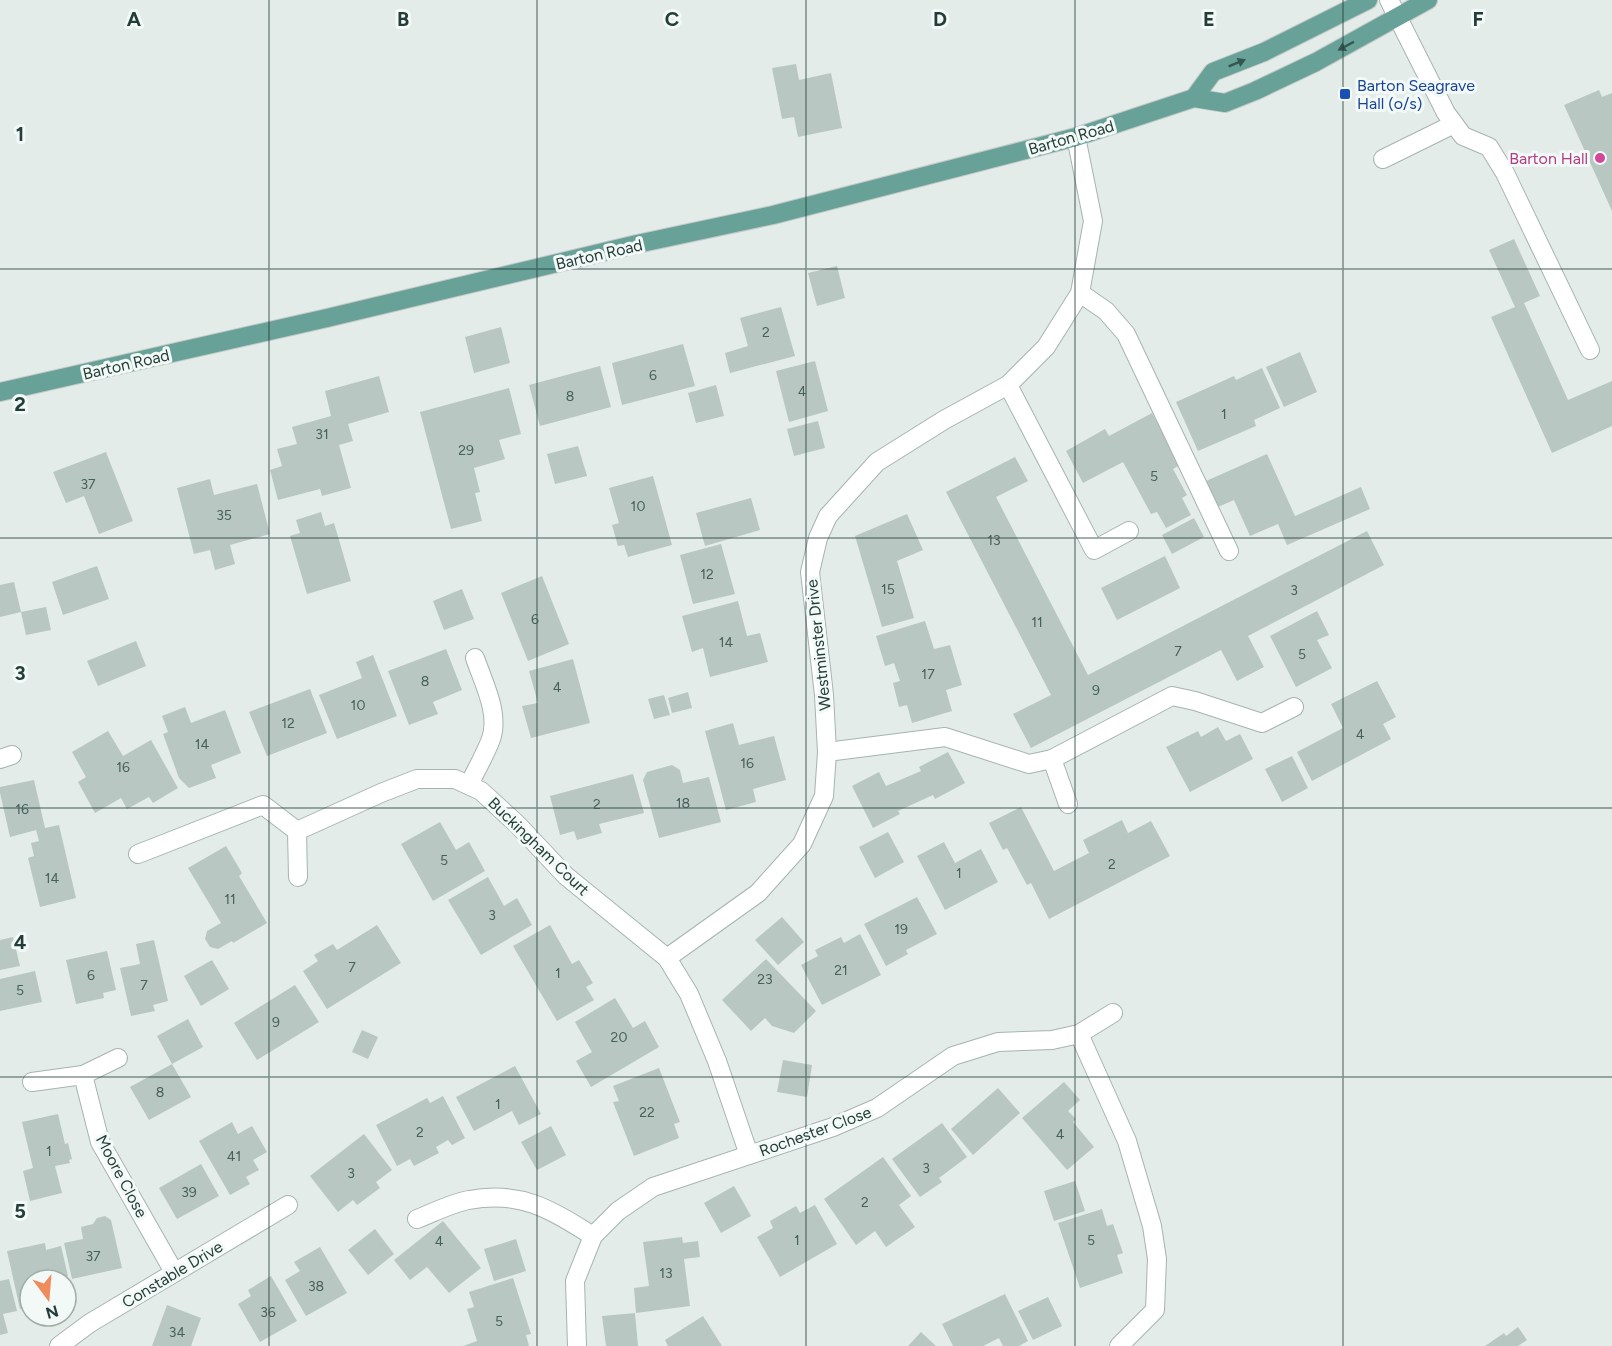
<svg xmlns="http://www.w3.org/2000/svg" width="1612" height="1346" font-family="Figtree,sans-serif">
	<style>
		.building { fill: #b8c7c2 }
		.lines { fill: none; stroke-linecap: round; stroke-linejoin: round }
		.minor-casing { stroke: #a6b4b0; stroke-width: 20 }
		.major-casing { stroke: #c1c9c7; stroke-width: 20 }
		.minor { stroke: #fff; stroke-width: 18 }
		.major { stroke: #68a197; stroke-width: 18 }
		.oneway { fill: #345650 }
		.grid { fill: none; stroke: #233d38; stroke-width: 1.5; stroke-opacity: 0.55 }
		.transit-dot { fill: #1a4fb4; stroke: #f3f9f6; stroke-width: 2 }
		.hotel-dot { fill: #d1479c; stroke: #f3f9f6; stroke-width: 2 }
		.labels { text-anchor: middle; stroke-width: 6; stroke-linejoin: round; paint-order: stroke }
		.number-label { font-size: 14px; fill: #48605a }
		.transit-label { font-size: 16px; fill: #164399; stroke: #f3f9f6; text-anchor: start }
		.street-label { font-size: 16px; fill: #233d38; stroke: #f3f9f6 }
		.hotel-label { font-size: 16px; fill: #b23c85; stroke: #f3f9f6; text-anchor: end }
		.grid-label { font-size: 20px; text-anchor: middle; font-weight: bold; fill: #233d38; stroke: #f3f9f6; stroke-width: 6; stroke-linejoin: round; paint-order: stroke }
	</style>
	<rect width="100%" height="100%" fill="#e3ece9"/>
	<g class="building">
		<path d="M796,64l3,16 32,-7 11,55 -44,9 -4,-20 -12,2 -10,-51z"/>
		<path d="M1599,90l3,7 10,-4v118l-48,-106z"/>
		<path d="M1514,239l26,57 -16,7 44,97 44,-19v45l-60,27 -61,-136 24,-10 -26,-57z"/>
		<path d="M837,266l8,32 -28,8 -9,-33z"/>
		<path d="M781,307l14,49 -65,17 -5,-20 23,-7 -8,-28z"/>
		<path d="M501,327l9,36 -36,10 -9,-36z"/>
		<path d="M683,344l12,42 -73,19 -10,-42z"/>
		<path d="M1300,352l17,40 -33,15 -18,-40z"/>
		<path d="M815,361l13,50 -39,11 -13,-51z"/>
		<path d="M600,366l11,41 -71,19 -11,-41z"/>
		<path d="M1262,368l18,40 -26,12 2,6 -58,25 -22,-49 58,-26 2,4z"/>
		<path d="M379,376l10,36 -41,12 5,17 -14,4 12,43 -29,8 -2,-7 -42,11 -8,-30 12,-4 -5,-17 20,-5 -5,-17 39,-11 -6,-25z"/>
		<path d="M716,385l8,31 -28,7 -8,-30z"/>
		<path d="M509,388l12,46 -22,6 6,19 -31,9 6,24 -5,1 7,28 -31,8 -31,-117z"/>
		<path d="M1152,413l28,52 -7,4 14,26 -5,3 9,17 -25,13 -9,-16 -6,2 -28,-52 -40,21 -17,-32 39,-22 4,7z"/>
		<path d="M818,421l7,27 -31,8 -7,-27z"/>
		<path d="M578,446l9,30 -32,8 -8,-30z"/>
		<path d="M106,452l27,69 -34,13 -15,-38 -18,7 -13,-31z"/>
		<path d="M1267,454l28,62 66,-29 9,22 -83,36 -9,-21 -28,12 -16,-36 -16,7 -12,-26z"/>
		<path d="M1015,457l13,24 -32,16 92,178 279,-144 17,34 -136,71 16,31 -27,14 -16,-31 -190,98 -18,-34 38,-19 -105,-203z"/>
		<path d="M653,476l19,69 -44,12 -4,-12 -6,1 -6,-21 7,-2 -10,-35z"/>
		<path d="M210,479l4,16 43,-11 13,50 -40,11 5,19 -20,6 -5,-20 -16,4 -17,-66z"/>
		<path d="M751,498l9,32 -55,16 -9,-33z"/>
		<path d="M321,512l4,14 9,-3 17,58 -44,13 -17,-58 10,-3 -4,-13z"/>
		<path d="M907,514l16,36 -26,11 17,57 -32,9 -27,-91z"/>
		<path d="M1194,518l10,19 -32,17 -10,-19z"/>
		<path d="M721,544l14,50 -42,10 -13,-49z"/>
		<path d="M1165,556l15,32 -63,32 -16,-32z"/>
		<path d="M97,566l12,33 -46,16 -11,-33z"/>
		<path d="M542,576l27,68 -41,17 -27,-68z"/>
		<path d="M14,582l7,30 25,-5 5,23 -25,5 -5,-23 -21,5v-32z"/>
		<path d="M462,589l12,30 -30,11 -11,-29z"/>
		<path d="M738,601l9,35 13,-3 8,29 -58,15 -7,-29 -11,4 -10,-36z"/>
		<path d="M1317,611l12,24 -12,5 15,28 -36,19 -26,-51z"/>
		<path d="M925,621l9,28 16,-4 12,40 -16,5 6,21 -40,12 -5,-18 -8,2 -6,-24 7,-2 -6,-18 -9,3 -9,-30z"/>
		<path d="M136,641l10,25 -48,20 -11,-25z"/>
		<path d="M446,649l16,41 -29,12 5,12 -29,11 -21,-54z"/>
		<path d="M373,655l24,61 -60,23 -18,-44 43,-17 -6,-16z"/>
		<path d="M573,659l17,64 -59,15 -9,-32 16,-3 -9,-32z"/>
		<path d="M1377,681l19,36 -13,7 8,15 -79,42 -15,-29 46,-24 -12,-24z"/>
		<path d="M310,689l17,44 -60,23 -18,-44z"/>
		<path d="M688,692l4,16 -20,5 -4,-15z"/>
		<path d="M664,695l6,20 -16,4 -6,-20z"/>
		<path d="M185,707l6,16 34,-13 16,43 -30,12 5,13 -27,10 -10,-10 -16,-44 5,-2 -6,-16z"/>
		<path d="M733,723l6,22 35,-9 12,44 -33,9 3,13 -30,8 -21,-79z"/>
		<path d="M1218,727l8,14 14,-7 13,25 -63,33 -24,-45 32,-16 3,6z"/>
		<path d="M108,731l15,25 28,-16 27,48 -25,15 -4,-6 -22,12 -6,-11 -26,15 -17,-31 8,-5 -14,-25z"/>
		<path d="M948,752l17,31 -30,16 -2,-4 -35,16 2,3 -27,14 -21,-42 27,-14 7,14 35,-15 -2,-4z"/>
		<path d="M1292,756l16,32 -26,14 -17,-33z"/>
		<path d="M672,765l8,5 3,13 26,-6 12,45 -62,16 -16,-58 4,-8z"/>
		<path d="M633,774l11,39 -45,11 3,9 -25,7 -3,-9 -14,4 -10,-39z"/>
		<path d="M34,780l11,48 14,-3 17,73 -36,9 -12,-49 6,-2 -3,-13 8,-2 -3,-11 -26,7 -10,-44v-6z"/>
		<path d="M1021,807l33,64 35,-18 -6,-13 39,-20 6,13 23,-12 19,35 -121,63 -18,-36 -4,2 -20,-37 -4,2 -14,-27z"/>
		<path d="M440,822l16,28 13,-8 16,29 -52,30 -32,-57z"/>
		<path d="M888,832l16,30 -29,16 -16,-31z"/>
		<path d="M944,842l11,21 26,-14 17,33 -53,28 -28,-54z"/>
		<path d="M226,846l16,27 -3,3 28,47 -34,20 -1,-2 -14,8 -8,-2 -5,-8 2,-8 14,-8 -33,-55z"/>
		<path d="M488,877l16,29 13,-8 15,27 -51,30 -33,-55z"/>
		<path d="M917,897l20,37 -31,16 2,4 -22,12 -22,-42z"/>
		<path d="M782,917l22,25 -26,23 -23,-25z"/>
		<path d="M377,925l24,38 -74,46 -24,-38 15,-10 -4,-6 19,-11 4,6z"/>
		<path d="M550,925l22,39 7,-4 14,23 -7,4 8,13 -37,21 -44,-75z"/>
		<path d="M860,934l21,41 -59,30 -21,-40 17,-9 -3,-6 26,-13 3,6z"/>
		<path d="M13,937l7,29 -20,4v-30z"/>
		<path d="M154,940l14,61 -15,4 2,6 -24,5 -11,-48 20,-4 -4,-20z"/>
		<path d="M107,951l9,39 -13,3 1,5 -28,6 -10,-44z"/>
		<path d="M766,959l50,52 -22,22 -22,-7 -7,-8 -14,13 -29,-31z"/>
		<path d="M212,960l17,29 -28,17 -17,-30z"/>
		<path d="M35,971l7,31 -42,9v-32z"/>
		<path d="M295,985l24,37 -62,38 -23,-37z"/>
		<path d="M615,998l18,30 12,-7 14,26 -68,40 -15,-26 16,-9 -17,-30z"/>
		<path d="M188,1019l15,28 -31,17 -15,-28z"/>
		<path d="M362,1030l16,7 -10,22 -16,-7z"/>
		<path d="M783,1060l29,5 -5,32 -30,-5z"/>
		<path d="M172,1064l19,33 -42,23 -19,-33z"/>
		<path d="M515,1066l26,48 -22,11 -7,-14 -38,20 -18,-34z"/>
		<path d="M659,1068l21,54 -6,2 5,14 -45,18 -21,-54 6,-1 -6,-15z"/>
		<path d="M1064,1082l16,18 -12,11 8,8 -3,3 21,25 -27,23 -45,-52z"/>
		<path d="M998,1088l22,25 -47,42 -22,-26z"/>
		<path d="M443,1096l22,42 -13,7 -4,-5 -12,7 3,6 -25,13 -4,-7 -13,7 -21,-41 51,-27 3,5z"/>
		<path d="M58,1114l7,30 3,-1 4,16 -3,1 1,3 -15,3 7,27 -32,8 -7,-30 10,-3 -11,-46z"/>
		<path d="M232,1122l6,12 14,-8 15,26 -14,8 6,10 -13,7 4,7 -20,11 -31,-54z"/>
		<path d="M942,1123l25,34 -28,21 3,4 -22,15 -28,-38z"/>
		<path d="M551,1126l15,29 -29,15 -16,-28z"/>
		<path d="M364,1134l28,36 -16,12 4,6 -23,17 -4,-5 -15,12 -28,-36z"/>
		<path d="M883,1157l28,39 -12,9 16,22 -29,20 -11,-16 -19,14 -32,-46z"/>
		<path d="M201,1164l18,32 -42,23 -18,-31z"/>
		<path d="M1075,1181l10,30 -31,10 -10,-30z"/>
		<path d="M734,1186l17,30 -30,17 -17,-30z"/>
		<path d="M815,1205l22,39 -57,33 -23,-40 16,-9 -3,-7 26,-15 4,7z"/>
		<path d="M1102,1209l5,17 6,-2 10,29 -6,2 6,18 -43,15 -22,-65z"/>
		<path d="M105,1216l6,4 11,48 -50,11 -8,-36 19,-4 -2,-12 12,-3 4,-6z"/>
		<path d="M443,1221l38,47 -32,25 -22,-26 -17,13 -16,-20z"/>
		<path d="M375,1229l19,25 -26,21 -20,-25z"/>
		<path d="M682,1237l1,6 15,-2 2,16 -16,2 6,47 -54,7 -2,-25 15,-2 -6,-44z"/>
		<path d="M516,1239l10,32 -32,10 -10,-32z"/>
		<path d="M45,1243l1,7 15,-4 7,30 -14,4h-24v27l-10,2 -13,-58z"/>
		<path d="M320,1247l27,46 -41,23 -21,-36 15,-9 -6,-9z"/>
		<path d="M271,1276l26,45 -37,21 -22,-38 13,-8 -3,-6z"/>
		<path d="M513,1278l18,56 -5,1 3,11h-66l14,-5 -10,-32 7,-2 -5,-15z"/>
		<path d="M9,1279l8,32 -14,3 5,19 -8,2v-54z"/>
		<path d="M1005,1294l23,47 -9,5h-16l-4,-8 -16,8h-30l-11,-22z"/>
		<path d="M1048,1297l14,29 -29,14 -15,-29z"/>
		<path d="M167,1305l34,13 -10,28h-39z"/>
		<path d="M635,1313l3,33h-32l-4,-30z"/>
		<path d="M703,1316l19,30h-54l-3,-6z"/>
		<path d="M1518,1327l9,13 -9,6h-33l19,-13 2,3z"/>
		<path d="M921,1332l15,14h-28z"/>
	</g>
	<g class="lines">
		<g class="minor-casing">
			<g id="minor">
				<path d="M1389,0l57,113 17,23 26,11 16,26 85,177"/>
				<path d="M1383,159l71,-35"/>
				<path d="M1080,293l26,18 20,23 103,217"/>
				<path d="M1008,385l86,165 35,-19"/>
				<path d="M827,752l118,-15 84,27 23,-5"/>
				<path d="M0,759l12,-4"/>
				<path d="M469,785c7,-15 16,-30 22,-46 9,-26 -8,-57 -16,-81"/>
				<path d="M1068,804l-16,-45 120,-63 23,5 67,22 32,-16"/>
				<path d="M297,831l84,-38 36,-14h38l26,12 36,33 49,52 101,82 22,36 28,67 32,94"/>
				<path d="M138,854l125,-49 34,26 1,46"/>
				<path d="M667,958l91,-65 44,-49 22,-48 3,-44 -3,-57 -14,-123 8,-34 10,-22 49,-54 67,-42 64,-35 38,-38 34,-54 13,-72 -17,-84"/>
				<path d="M1079,1034l48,107 25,85 5,33 -2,51 -36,36"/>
				<path d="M83,1075l17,67 74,130"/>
				<path d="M32,1082l51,-7 35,-17"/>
				<path d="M417,1219c16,-6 34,-16 52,-19 52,-10 82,10 124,36"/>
				<path d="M59,1346l31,-23 198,-118"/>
				<path d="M577,1346l-2,-65 18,-45 25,-25 35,-24 180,-60 44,-19 76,-52 45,-14 54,-2 27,-6 34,-21"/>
			</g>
		</g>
		<g class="major-casing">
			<g id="major">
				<path d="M1194,98l19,-26 51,-20 104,-52"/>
				<path d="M0,392l327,-74 310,-74 136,-29 303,-78 118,-39 31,5 30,-12 61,-29 112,-62"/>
			</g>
		</g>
		<use href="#minor" class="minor"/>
		<use href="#major" class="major"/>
	</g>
	<defs><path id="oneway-solid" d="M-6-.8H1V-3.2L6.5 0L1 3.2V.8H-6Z" transform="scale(1.5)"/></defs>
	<g class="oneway">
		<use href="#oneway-solid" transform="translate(1346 46) rotate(152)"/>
		<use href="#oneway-solid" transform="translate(1237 63) rotate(-22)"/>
	</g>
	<path class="grid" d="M269,0v1346M537,0v1346M806,0v1346M1075,0v1346M1343,0v1346M0,269h1612M0,538h1612M0,808h1612M0,1077h1612"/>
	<rect class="transit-dot" x="1339" y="88" width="12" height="12" rx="3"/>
	<circle class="hotel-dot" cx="1600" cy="158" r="6"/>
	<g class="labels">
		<g class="number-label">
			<text x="766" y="337">2</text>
			<text x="653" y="380">6</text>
			<text x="802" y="396">4</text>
			<text x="570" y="401">8</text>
			<text x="1224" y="419">1</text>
			<text x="322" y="439">31</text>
			<text x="466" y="455">29</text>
			<text x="1154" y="481">5</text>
			<text x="88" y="489">37</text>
			<text x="638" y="511">10</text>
			<text x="224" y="520">35</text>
			<text x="994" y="545">13</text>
			<text x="707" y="579">12</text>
			<text x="888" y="594">15</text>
			<text x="1294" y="595">3</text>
			<text x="535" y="624">6</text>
			<text x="1037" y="627">11</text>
			<text x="726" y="647">14</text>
			<text x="1178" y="656">7</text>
			<text x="1302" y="659">5</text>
			<text x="928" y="679">17</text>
			<text x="425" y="686">8</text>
			<text x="557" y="692">4</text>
			<text x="1096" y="695">9</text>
			<text x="358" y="710">10</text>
			<text x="288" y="728">12</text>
			<text x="1360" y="739">4</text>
			<text x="202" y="749">14</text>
			<text x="747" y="768">16</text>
			<text x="123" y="772">16</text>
			<text x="683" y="808">18</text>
			<text x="597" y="809">2</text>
			<text x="22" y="814">16</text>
			<text x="444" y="865">5</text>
			<text x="1112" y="869">2</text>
			<text x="959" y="878">1</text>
			<text x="52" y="883">14</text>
			<text x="230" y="904">11</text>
			<text x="492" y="920">3</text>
			<text x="901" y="934">19</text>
			<text x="352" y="972">7</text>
			<text x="841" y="975">21</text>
			<text x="558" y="978">1</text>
			<text x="91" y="980">6</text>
			<text x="765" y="984">23</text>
			<text x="144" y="990">7</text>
			<text x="20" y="995">5</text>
			<text x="276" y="1027">9</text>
			<text x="619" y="1042">20</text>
			<text x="160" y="1097">8</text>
			<text x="498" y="1109">1</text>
			<text x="647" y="1117">22</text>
			<text x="420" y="1137">2</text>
			<text x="1060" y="1139">4</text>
			<text x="49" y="1156">1</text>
			<text x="234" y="1161">41</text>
			<text x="926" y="1173">3</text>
			<text x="351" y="1178">3</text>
			<text x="189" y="1197">39</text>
			<text x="865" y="1207">2</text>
			<text x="797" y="1245">1</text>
			<text x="1091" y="1245">5</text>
			<text x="439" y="1246">4</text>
			<text x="93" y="1261">37</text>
			<text x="666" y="1278">13</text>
			<text x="316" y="1291">38</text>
			<text x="268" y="1317">36</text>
			<text x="499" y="1326">5</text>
			<text x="177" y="1337">34</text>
		</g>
		<g class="transit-label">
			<text x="1357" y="91">Barton Seagrave<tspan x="1357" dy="18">Hall (o/s)</tspan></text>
		</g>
		<g class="street-label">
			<text transform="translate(1071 137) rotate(-16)" y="6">Barton Road</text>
			<text transform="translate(599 254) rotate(-13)" y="6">Barton Road</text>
			<text transform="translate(126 364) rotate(-13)" y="6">Barton Road</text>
			<text transform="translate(818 645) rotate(-96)" y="6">Westminster Drive</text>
			<text transform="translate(539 846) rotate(44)" y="6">Buckingham Court</text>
			<text transform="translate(815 1131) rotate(-20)" y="6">Rochester Close</text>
			<text transform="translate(122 1176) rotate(62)" y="6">Moore Close</text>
			<text transform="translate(172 1274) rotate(-31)" y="6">Constable Drive</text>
		</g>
		<g class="hotel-label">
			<text x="1588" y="164">Barton Hall</text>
		</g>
	</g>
	<g class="grid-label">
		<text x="134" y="26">A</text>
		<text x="403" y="26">B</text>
		<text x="672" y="26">C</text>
		<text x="940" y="26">D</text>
		<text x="1209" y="26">E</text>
		<text x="1478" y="26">F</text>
		<text x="20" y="141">1</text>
		<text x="20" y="411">2</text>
		<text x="20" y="680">3</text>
		<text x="20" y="949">4</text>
		<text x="20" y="1218">5</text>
	</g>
	<g transform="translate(48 1298) rotate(164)"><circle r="28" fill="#f3f9f6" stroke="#a0aeaa" stroke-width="1.5"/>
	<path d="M0-4.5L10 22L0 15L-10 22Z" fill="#ef8c5e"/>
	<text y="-9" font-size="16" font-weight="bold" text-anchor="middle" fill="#233d38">N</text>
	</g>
</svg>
